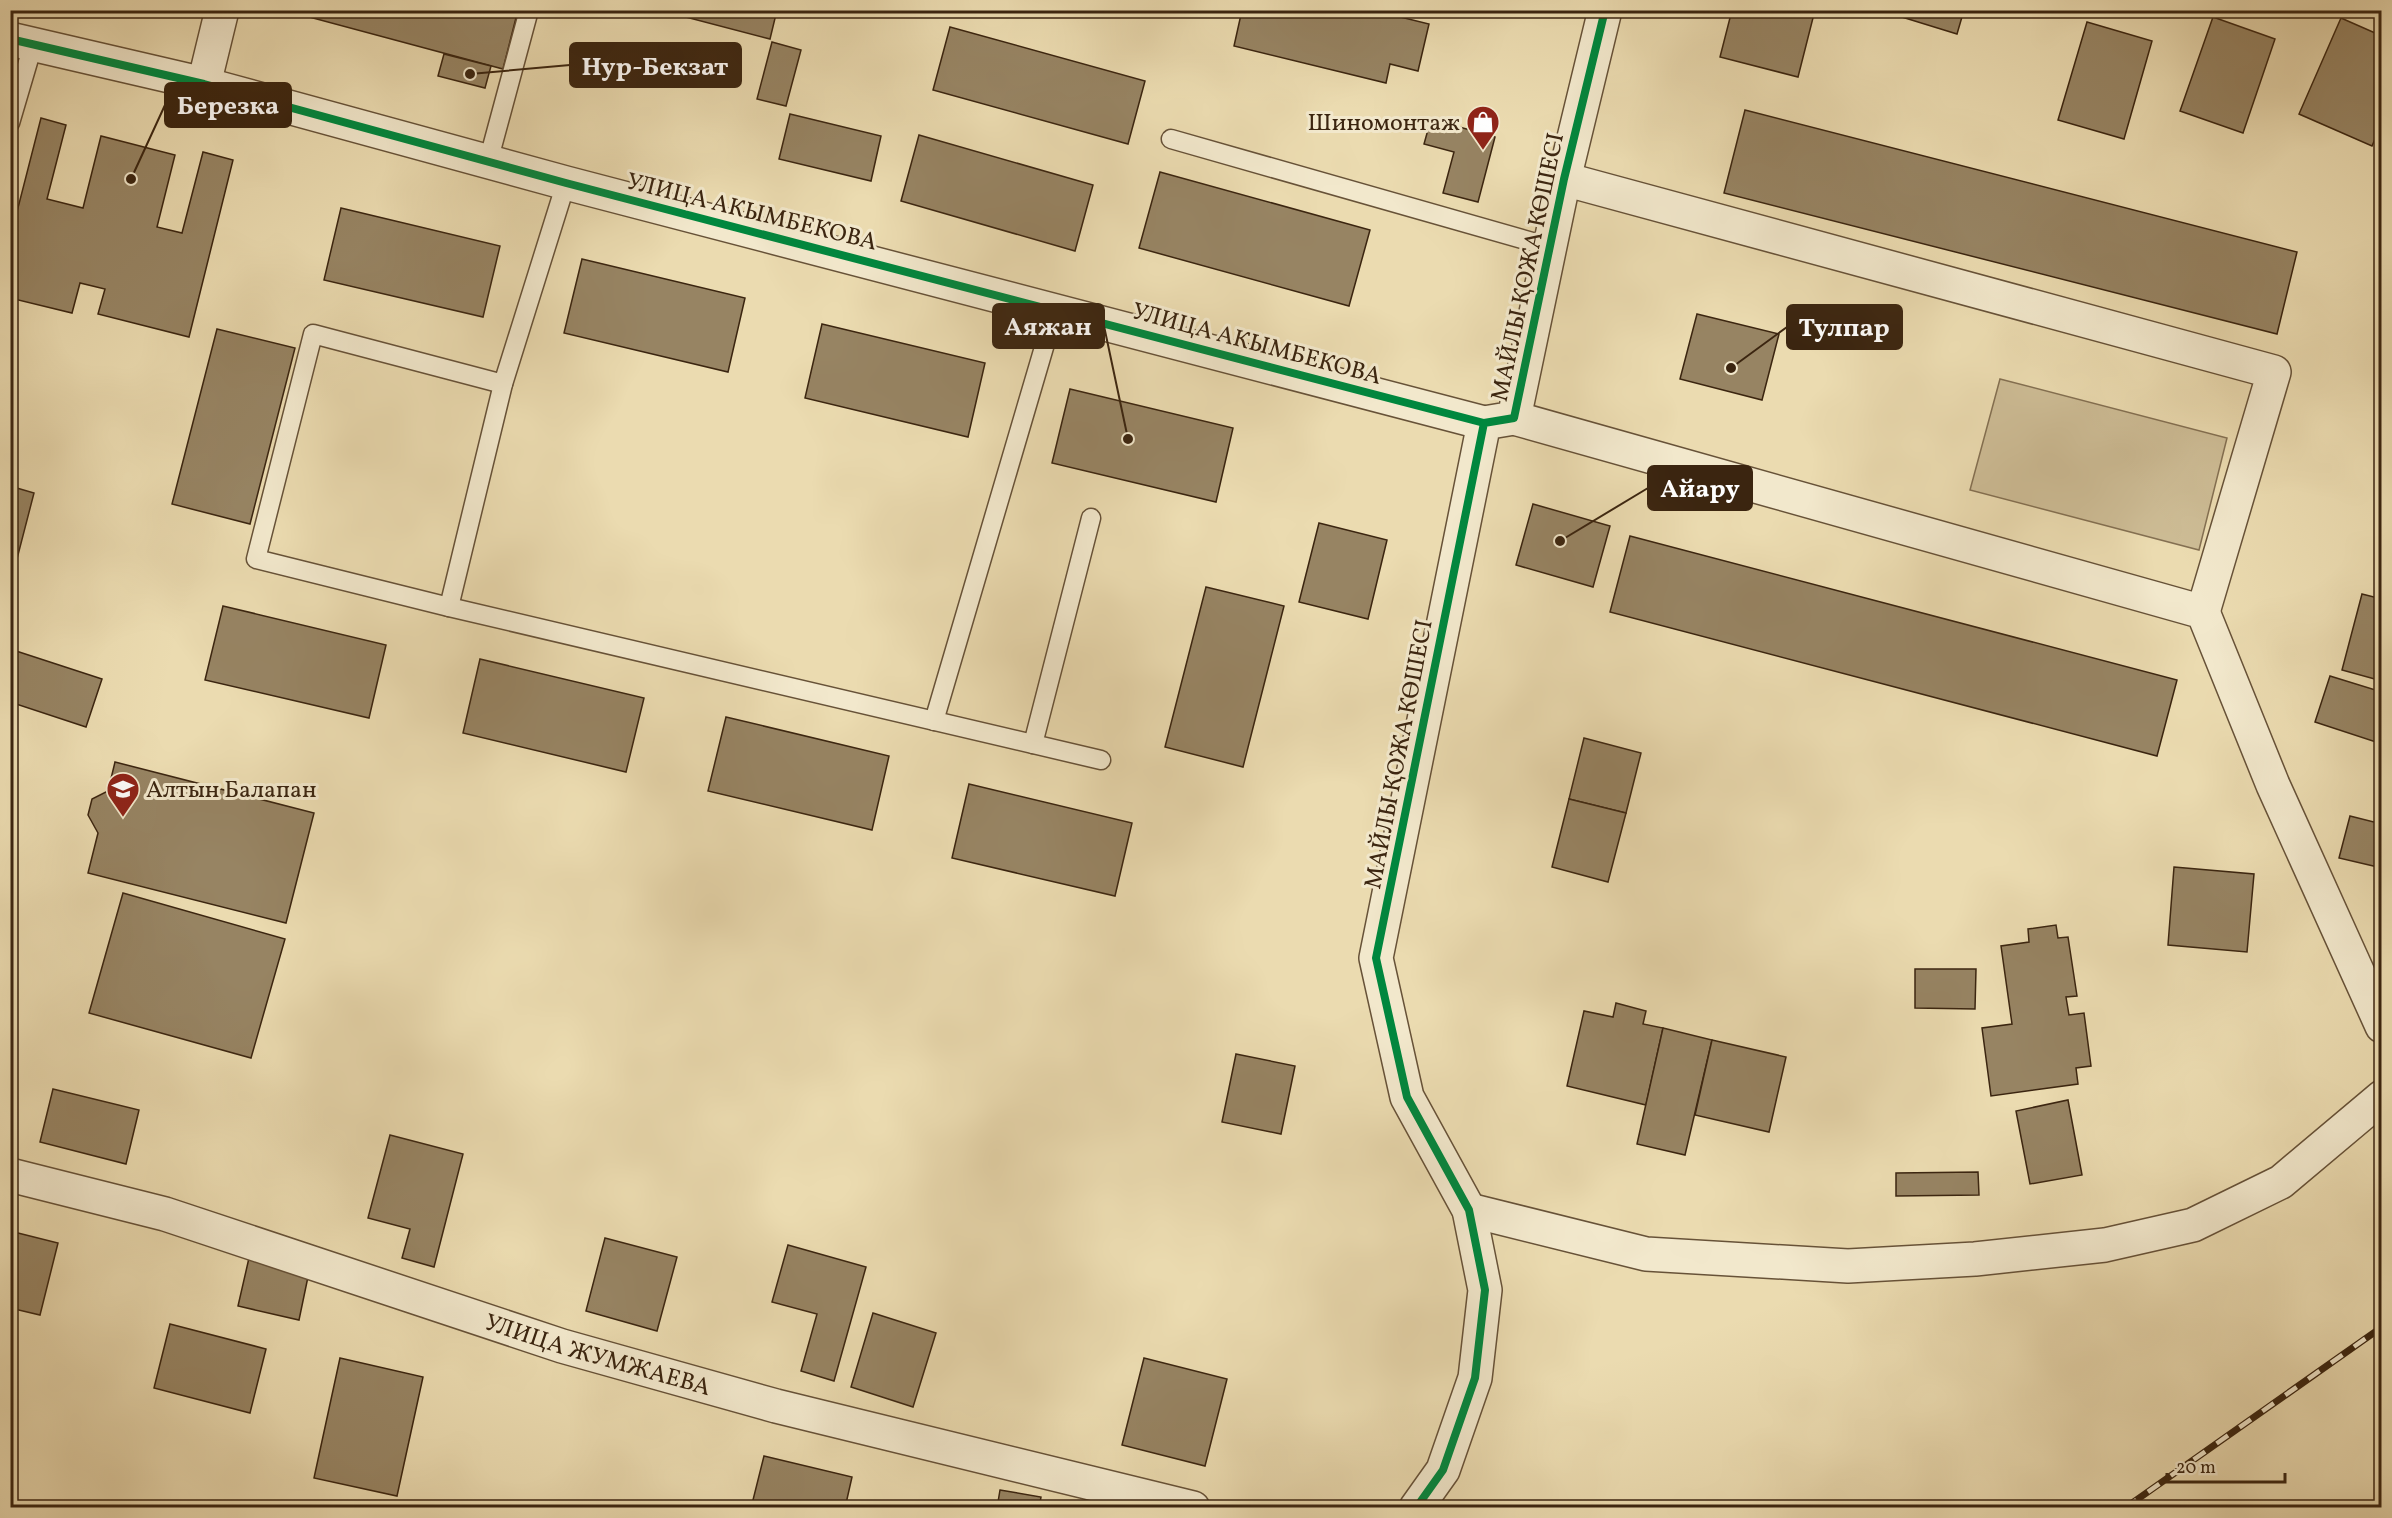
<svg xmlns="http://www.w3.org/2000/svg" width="2392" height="1518" font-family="Vollkorn,serif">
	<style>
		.green { fill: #cdbc95; stroke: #847052; stroke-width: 1.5 }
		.building { fill: #978463; stroke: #3b2510; stroke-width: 1.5 }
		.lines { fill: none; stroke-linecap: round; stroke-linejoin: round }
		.service-casing { stroke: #675238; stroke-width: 21 }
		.minor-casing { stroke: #675238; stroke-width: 36 }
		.service { stroke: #f2e8cc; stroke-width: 18 }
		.minor { stroke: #f2e8cc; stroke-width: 33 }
		.rail-casing { stroke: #3b2510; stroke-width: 7 }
		.rail { stroke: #f2e8cc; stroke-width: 4.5; stroke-dasharray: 14; stroke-linecap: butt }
		.cycleway-casing { stroke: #f2e8cc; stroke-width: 11 }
		.cycleway { stroke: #00873e; stroke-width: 8 }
		.labels { text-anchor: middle; stroke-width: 6; stroke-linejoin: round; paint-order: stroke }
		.poi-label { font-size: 24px; fill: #3b2510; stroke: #f2e8cc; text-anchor: end }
		.street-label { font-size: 24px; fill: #3b2510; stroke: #f2e8cc }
		.leader { fill: none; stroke: #3b2510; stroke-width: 2 }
		.callout-dot { fill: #3b2510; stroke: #f2e8cc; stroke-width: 2 }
		.callout { fill: #3b2510; stroke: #3b2510; stroke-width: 2 }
		.callout-label { font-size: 26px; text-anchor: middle; font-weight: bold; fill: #fff }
	</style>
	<rect width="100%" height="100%" fill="#ebdbb0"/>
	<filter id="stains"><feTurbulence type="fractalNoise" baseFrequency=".00333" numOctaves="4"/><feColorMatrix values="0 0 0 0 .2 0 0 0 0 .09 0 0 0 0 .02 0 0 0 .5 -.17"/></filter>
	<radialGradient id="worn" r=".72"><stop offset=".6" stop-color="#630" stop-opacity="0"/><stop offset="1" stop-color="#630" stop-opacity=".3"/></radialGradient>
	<path class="green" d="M2000,379l227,59 -28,112 -229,-60z"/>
	<g class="building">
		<path d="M299,10h219l-15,59 -205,-55z"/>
		<path d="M659,10h118l-7,29z"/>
		<path d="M1242,10h130l57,14 -11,47 -28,-7 -4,19 -152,-37z"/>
		<path d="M1732,10h83l-17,67 -78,-20z"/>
		<path d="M1893,10h71l-7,24 -65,-20z"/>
		<path d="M2213,17l62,22 -32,94 -63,-22z"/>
		<path d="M2341,18l41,18v87l-10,23 -73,-32z"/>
		<path d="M2087,22l65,19 -28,98 -66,-19z"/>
		<path d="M950,27l195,54 -17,63 -195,-54z"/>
		<path d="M772,42l29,8 -15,56 -29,-7z"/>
		<path d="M444,54l47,12 -6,22 -47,-12z"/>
		<path d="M1745,110l552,142 -20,82 -553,-141z"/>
		<path d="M790,114l91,22 -10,45 -92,-22z"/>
		<path d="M41,118l25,7 -19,74 36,9 18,-72 74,19 -18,72 25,6 21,-81 30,8 -44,177 -91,-23 7,-25 -25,-6 -8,30 -62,-15v-59z"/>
		<path d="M1431,119l64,18 -17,65 -35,-9 11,-41 -30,-8z"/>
		<path d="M919,135l174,50 -18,66 -174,-50z"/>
		<path d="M1160,172l210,58 -21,76 -210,-58z"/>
		<path d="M341,208l159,38 -17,71 -159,-37z"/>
		<path d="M582,259l163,39 -17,74 -164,-39z"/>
		<path d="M1697,314l82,20 -17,66 -82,-21z"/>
		<path d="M822,324l163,39 -17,74 -163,-39z"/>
		<path d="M217,329l78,19 -45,176 -78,-20z"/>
		<path d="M1070,389l163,39 -17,74 -164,-39z"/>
		<path d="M10,486l24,7 -23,89h-1z"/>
		<path d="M1533,504l77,22 -17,61 -77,-22z"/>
		<path d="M1319,523l68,17 -19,79 -69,-17z"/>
		<path d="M1630,536l547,144 -20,76 -547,-144z"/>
		<path d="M1206,587l78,19 -41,161 -78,-20z"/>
		<path d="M2362,594l20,5v82l-40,-11z"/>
		<path d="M223,606l163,39 -17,73 -164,-38z"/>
		<path d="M10,649l92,30 -16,48 -76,-25z"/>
		<path d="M480,659l164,39 -18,74 -163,-39z"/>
		<path d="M2330,676l52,16v52l-67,-22z"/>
		<path d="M726,717l163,39 -17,74 -164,-39z"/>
		<path d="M1584,738l57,15 -15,60 -57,-14z"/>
		<path d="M115,762l199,51 -28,110 -198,-50 10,-40 -10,-18 4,-16 16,-8z"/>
		<path d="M969,784l163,39 -17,73 -163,-38z"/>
		<path d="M1569,799l57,14 -18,69 -56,-15z"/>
		<path d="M2350,816l32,8v44l-43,-10z"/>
		<path d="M2174,867l80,7 -7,78 -79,-7z"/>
		<path d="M123,893l162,46 -34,119 -162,-45z"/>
		<path d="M2056,925l2,13 10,-1 9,59 -11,1 3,18 15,-2 7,53 -15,2 2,16 -87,12 -9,-68 30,-4 -11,-78 28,-4 -1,-13z"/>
		<path d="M1915,969h61l-1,40 -60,-1z"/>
		<path d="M1616,1003l30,8 -3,13 20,4 -17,77 -79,-19 17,-75 29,6z"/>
		<path d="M1663,1028l49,12 -27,115 -48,-11z"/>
		<path d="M1712,1040l74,17 -17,75 -74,-17z"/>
		<path d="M1236,1054l59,12 -14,68 -59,-12z"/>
		<path d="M53,1089l86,21 -13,54 -86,-22z"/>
		<path d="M2068,1100l14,75 -52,9 -14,-73z"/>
		<path d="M390,1135l73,19 -29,113 -32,-9 8,-29 -42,-11z"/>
		<path d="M1978,1172l1,23 -83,1v-23z"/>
		<path d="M10,1231l48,12 -18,72 -30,-7z"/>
		<path d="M605,1238l72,19 -20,74 -71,-20z"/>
		<path d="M788,1245l78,22 -32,114 -33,-10 16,-57 -45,-12z"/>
		<path d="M249,1258l60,14 -10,48 -61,-14z"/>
		<path d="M873,1313l63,20 -23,74 -62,-20z"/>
		<path d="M170,1324l96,25 -16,64 -96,-25z"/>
		<path d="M340,1358l83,19 -26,119 -83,-18z"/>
		<path d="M1144,1358l83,21 -22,87 -83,-21z"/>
		<path d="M764,1456l88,21 -7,31h-94z"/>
		<path d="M1000,1490l41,7 -2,11h-42z"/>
	</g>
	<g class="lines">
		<g class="service-casing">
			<g id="service">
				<path d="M10,123l23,-78"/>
				<path d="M1171,139l379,108"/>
				<path d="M488,162l41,-152"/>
				<path d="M503,384l-190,-50 -57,225 193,48 652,153"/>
				<path d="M449,607l54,-223 63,-201"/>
				<path d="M934,721l121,-411"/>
				<path d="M1033,744l58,-226"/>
			</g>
		</g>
		<g class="minor-casing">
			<g id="minor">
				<path d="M10,39l194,45 362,99 918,240"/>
				<path d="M204,84l18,-74"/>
				<path d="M1564,179l710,193 -71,240"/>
				<path d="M1514,418l689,194 70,173 109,241"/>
				<path id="s1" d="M10,1175l155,39 397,132 214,60 417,102"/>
				<path d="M1469,1210l177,44 202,12 127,-7 130,-14 88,-20 88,-43 101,-85"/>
				<path d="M1416,1508l27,-38 32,-92 10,-88 -16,-80 -62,-113 -31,-139 108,-535 30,-5 50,-239 41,-169"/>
			</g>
		</g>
		<use href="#service" class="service"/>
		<use href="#minor" class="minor"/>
		<g class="rail-casing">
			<path id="rail" d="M2125,1508l257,-181"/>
		</g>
		<use href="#rail" class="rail"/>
		<g class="cycleway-casing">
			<g id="cycleway">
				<path d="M10,39l194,45 362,99 918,240"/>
				<path d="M1416,1508l27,-38 32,-92 10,-88 -16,-80 -62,-113 -31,-139 108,-535 30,-5 50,-239 41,-169"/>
			</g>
		</g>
		<use href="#cycleway" class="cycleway"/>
	</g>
	<defs>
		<g id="shop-pin" transform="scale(1.725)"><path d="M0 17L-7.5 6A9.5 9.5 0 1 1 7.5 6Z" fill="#8f2418" stroke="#f2e8cc"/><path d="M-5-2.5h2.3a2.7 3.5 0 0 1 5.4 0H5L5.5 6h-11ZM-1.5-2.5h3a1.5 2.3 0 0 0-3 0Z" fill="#fff"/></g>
		<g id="school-pin" transform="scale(1.725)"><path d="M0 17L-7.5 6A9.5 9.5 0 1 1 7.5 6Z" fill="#8f2418" stroke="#f2e8cc"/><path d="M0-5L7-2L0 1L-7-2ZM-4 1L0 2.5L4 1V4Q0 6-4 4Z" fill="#fff"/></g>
	</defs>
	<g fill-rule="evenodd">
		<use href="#shop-pin" x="1483" y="122"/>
		<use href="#school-pin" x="123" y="789"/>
	</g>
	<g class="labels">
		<g class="poi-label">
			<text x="1460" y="130">Шиномонтаж</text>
			<text x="146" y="797" text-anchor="start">Алтын Балапан</text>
		</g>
		<g class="street-label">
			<text transform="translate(752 211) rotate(14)" y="8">УЛИЦА АКЫМБЕКОВА</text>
			<text transform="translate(1527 267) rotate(-78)" y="8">МАЙЛЫ ҚОЖА КӨШЕСІ</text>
			<text transform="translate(1257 343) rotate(15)" y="8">УЛИЦА АКЫМБЕКОВА</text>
			<text transform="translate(1398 754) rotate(-79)" y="8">МАЙЛЫ ҚОЖА КӨШЕСІ</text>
			<text dy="8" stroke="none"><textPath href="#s1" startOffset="615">УЛИЦА ЖУМЖАЕВА</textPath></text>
		</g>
	</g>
	<path class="leader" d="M470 74L570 65M131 179L165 105M1128 439L1104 326M1731 368L1787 327M1560 541L1648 488"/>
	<g class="callout-dot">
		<circle cx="470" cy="74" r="6"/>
		<circle cx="131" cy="179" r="6"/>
		<circle cx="1128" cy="439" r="6"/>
		<circle cx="1731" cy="368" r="6"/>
		<circle cx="1560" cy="541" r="6"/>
	</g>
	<g class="callout">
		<rect x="570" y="43" width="171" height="44" rx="6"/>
		<rect x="165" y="83" width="126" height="44" rx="6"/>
		<rect x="993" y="304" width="111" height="44" rx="6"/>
		<rect x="1787" y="305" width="115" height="44" rx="6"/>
		<rect x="1648" y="466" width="104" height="44" rx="6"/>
	</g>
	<g class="callout-label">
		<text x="655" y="75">Нур-Бекзат</text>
		<text x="228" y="114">Березка</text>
		<text x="1048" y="335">Аяжан</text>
		<text x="1844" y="336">Тулпар</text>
		<text x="1700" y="497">Айару</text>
	</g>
	<rect width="2392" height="1518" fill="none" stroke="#ebdbb0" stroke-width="36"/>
	<rect x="12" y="12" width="2368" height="1494" fill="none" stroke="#3b2510" stroke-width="3"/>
	<rect x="18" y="18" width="2356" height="1482" fill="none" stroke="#3b2510" stroke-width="1.5"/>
	<path d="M2167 1473v9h118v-9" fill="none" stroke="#3b2510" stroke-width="3"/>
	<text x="2176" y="1473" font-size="18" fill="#3b2510" stroke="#f2e8cc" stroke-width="4.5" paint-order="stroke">20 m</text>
	<rect width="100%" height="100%" filter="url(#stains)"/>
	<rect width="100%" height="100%" fill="url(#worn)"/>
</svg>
